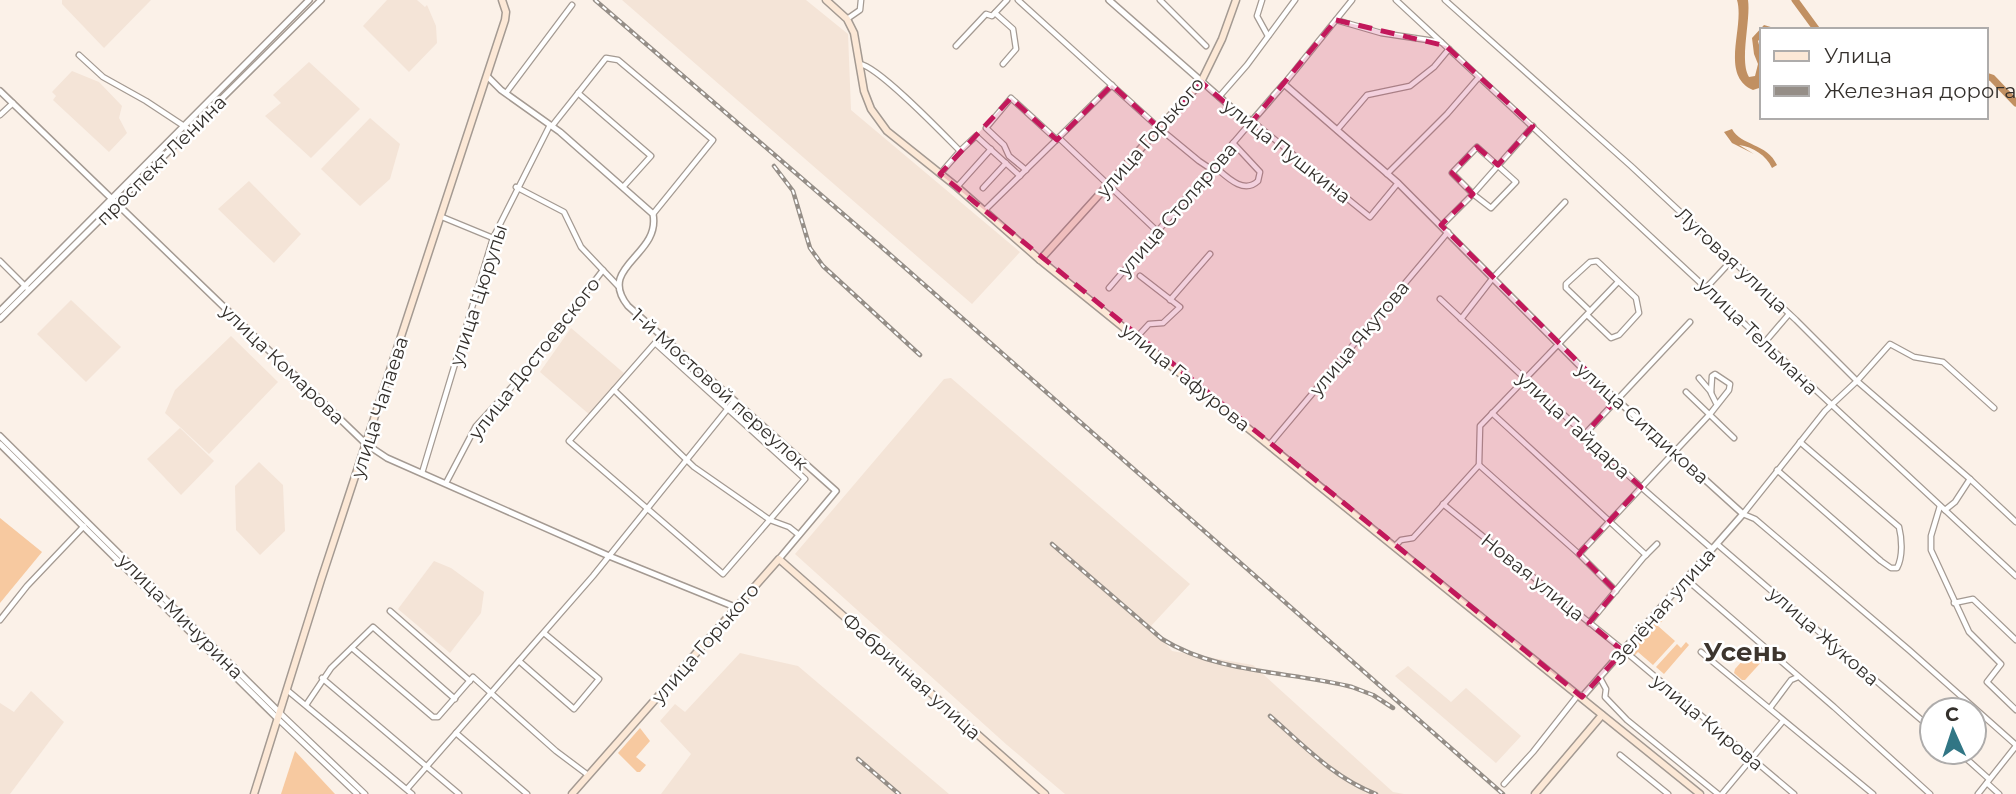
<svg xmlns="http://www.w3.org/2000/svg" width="2016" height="794" font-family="Montserrat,sans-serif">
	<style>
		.built { fill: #f4e4d7 }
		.green { fill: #f7c9a0 }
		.water { fill: #c19062 }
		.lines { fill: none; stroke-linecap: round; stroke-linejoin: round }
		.river { stroke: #c19062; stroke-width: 7 }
		.minor-casing { stroke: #a49a92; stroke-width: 7 }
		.tertiary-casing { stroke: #a49a92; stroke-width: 8 }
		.secondary-casing { stroke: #a49a92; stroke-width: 9 }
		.minor { stroke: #fff; stroke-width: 4.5 }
		.tertiary { stroke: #fff; stroke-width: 5 }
		.secondary { stroke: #fce8d6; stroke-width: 6 }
		.rail-casing { stroke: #958e87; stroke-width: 4.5 }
		.rail { stroke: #fff; stroke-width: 2; stroke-dasharray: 5; stroke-linecap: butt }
		.marked { fill: #c2185b; fill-opacity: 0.2; stroke: #c2185b; stroke-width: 5; stroke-dasharray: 14 9; stroke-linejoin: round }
		.labels { text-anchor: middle; stroke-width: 5; stroke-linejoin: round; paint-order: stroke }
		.street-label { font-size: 19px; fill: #34302c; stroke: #fff }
		.district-label { font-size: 26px; font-weight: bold; fill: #3d352e; stroke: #fff }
	</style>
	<rect width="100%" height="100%" fill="#fbf1e8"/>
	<g class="built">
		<path d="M62,0h89l-47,48 -42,-44z"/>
		<path d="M387,0h30l8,7 2,-2 9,21 1,17 -28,29 -46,-46z"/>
		<path d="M622,0h184l42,34 3,76 169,142 -48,52z"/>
		<path d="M309,62l51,47 -49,49 -46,-42 16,-13 -8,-8z"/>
		<path d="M72,71l27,11 23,24 -3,12 8,15 -18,19 -56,-52 3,-4 -4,-4z"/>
		<path d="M370,118l30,26 -10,35 -30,27 -39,-37z"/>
		<path d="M249,181l52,53 -27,29 -56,-54z"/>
		<path d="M71,300l50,47 -35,35 -49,-48z"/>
		<path d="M571,328l54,46 -35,41 -50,-43z"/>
		<path d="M231,336l47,46 -69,72 -44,-41 10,-23z"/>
		<path d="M951,378l239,206 -39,42 21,25 81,14 140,127 11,2h-339l-58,-49 -212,-191 149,-175z"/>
		<path d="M180,428l34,33 -33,34 -34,-36z"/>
		<path d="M259,462l24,23 2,46 -25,24 -24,-25 -1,-44z"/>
		<path d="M434,561l17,7 33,24 -3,21 -31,40 -52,-44z"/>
		<path d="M740,653l58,13 151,128h-288l30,-40 -31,-33 15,-17 10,8z"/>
		<path d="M1408,666l43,36 15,-14 55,48 -25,27 -101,-87z"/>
		<path d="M31,691l33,31 -54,72h-10v-91l14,9z"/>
	</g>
	<g class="green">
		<path d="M0,518l42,34 -42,51z"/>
		<path d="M1662,609l6,5 -10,12 17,15 -22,24 -15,-13 -5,5 -7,-6c7,-8 13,-9 20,-18l-2,-2z"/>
		<path d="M1686,642l3,3 -25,29 -8,-7 21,-23 4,4z"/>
		<path d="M1752,650h3l9,9 -19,21h-3l-8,-7 1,-4z"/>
		<path d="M640,728l10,13 -14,16 10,8 -6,7h-3l-19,-19z"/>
		<path d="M295,751l40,43h-54z"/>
	</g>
	<g class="water">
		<path d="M1737,0h11c3,20 -9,61 1,77l6,-1 3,-12 -4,-10 -2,-16 12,-13 17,5h-19v7l-4,4 4,15v31l-9,3c-34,-15 -8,-63 -16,-90z"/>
		<path d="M1732,129c9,17 35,14 45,36l-5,3c-6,-13 -19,-21 -33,-23l15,9 -22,-11 -8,-11z"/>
	</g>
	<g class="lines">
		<g class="river">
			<path d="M1795,0l22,30"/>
			<path d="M1986,76l6,2 24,25"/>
		</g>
		<g class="minor-casing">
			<g id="minor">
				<path d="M1018,0l141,128 40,33 12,8"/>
				<path d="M1160,0l46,46"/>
				<path d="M1262,0l-5,16 11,20"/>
				<path d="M1396,0l620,576"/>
				<path d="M1445,0l186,166 165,154 61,61 113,98 46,43"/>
				<path d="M995,13l18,16 3,20 -13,15"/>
				<path d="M847,19l13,-9 1,-10"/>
				<path d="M1336,20l45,13 60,9"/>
				<path d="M956,46l30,-32 6,2 15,-16"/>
				<path d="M79,55l24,22 43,24 44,29"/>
				<path d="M860,64c19,3 83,70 100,87l-20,23"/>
				<path d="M1284,84l68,-84"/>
				<path d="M506,93l66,-88"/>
				<path d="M578,93l73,63 -27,30"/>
				<path d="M1219,97l28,-32 48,-65"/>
				<path d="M0,115l13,-12"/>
				<path d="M552,126l54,-68 12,2 95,80 -60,74"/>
				<path d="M1337,130l30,-35 43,-9 24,-19 15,-18"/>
				<path d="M1059,138l99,94"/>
				<path d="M1477,147l39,35 -25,26 -18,-14 -21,-21z"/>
				<path d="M960,151l16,-15 44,40"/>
				<path d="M1214,166c12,10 29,29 44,15l2,-9 -27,-29"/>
				<path d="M1026,170l-17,-14 -5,-11 -18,-17 25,-30 46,42"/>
				<path d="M1387,174l60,-60 32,-37"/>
				<path d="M516,187l48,25 17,35 37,39"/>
				<path d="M957,187l34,-38"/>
				<path d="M983,188l23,-25"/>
				<path d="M984,211l128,-126"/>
				<path d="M442,217l51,21"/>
				<path d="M1441,226l32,-32 60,-68"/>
				<path d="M0,261l27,27"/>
				<path d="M1707,287l25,-27"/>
				<path d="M1109,288l143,-167 118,96 28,-34"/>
				<path d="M1440,299l201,188 70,61"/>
				<path d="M1170,300l40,-46"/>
				<path d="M1587,315l24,23 8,-3 20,-22 -3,-15 -39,-37 -7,1 -24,22v4l24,23"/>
				<path d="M1461,319l31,-40 73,-77"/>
				<path d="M1137,337l12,-13 14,-1 17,-16 -40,-31"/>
				<path d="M1765,342l24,-28"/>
				<path d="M655,343l150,136 -82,95 -154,-133z"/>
				<path d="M1699,378l12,14"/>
				<path d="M614,390l80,77 76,53 19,7 10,8"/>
				<path d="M1686,392l48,46"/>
				<path d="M1994,408l-51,-46 -29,-5 -24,-13 -33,37 -32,30 -82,103 12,5 154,131 107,95"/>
				<path d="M1492,413l154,142"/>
				<path d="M1584,435l106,-113"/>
				<path d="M1270,444l178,-212"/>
				<path d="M1479,465l100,89 37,37"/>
				<path d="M1777,470l104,91 10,7h6c6,-11 5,-29 2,-41l-99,-85"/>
				<path d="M422,473l71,-235 57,-113"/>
				<path d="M446,483l30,-57 45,-49 82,-107"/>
				<path d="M1443,504l190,154 161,136"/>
				<path d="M1940,506l-9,30v14l38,82 32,32 -14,18 29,28"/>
				<path d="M1945,510l10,-8 15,-23"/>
				<path d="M1717,544l215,185"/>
				<path d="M1395,546l6,-6 12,-2 66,-73 1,-39 138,-144"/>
				<path d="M1579,554l131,-140 19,-24 1,-6 -15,-10 -3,2 -1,17 6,12"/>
				<path d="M1686,579l148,128 96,87"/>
				<path d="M1954,603l19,-4 43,41"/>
				<path d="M390,611l80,70"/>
				<path d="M0,620l27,-34 57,-60"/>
				<path d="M1589,623l54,-65 14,-14"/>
				<path d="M352,648l81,69h5l35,-40 83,74 32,24"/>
				<path d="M1701,652l172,142"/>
				<path d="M519,661l55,48 25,-30 -55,-46"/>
				<path d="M322,678l137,116"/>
				<path d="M1600,678l6,11 -1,8 22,23 91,74"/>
				<path d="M287,690l125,104"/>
				<path d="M306,705l25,-37 42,-41 82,72"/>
				<path d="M1770,708l21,-28 7,-3"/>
				<path d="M280,713l85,81"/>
				<path d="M278,719l79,75"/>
				<path d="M456,733l71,61"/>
				<path d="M1959,752l30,27"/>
				<path d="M1620,755l48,39"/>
				<path d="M1987,783l12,11"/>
				<path d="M1504,784l29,-32 45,-57"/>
				<path d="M407,789l186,-213 141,-175"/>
				<path d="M1722,794l61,-73"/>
				<path d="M1978,794l38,-48"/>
			</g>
		</g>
		<g class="tertiary-casing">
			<g id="tertiary">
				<path d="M1109,0l132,116 11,5 32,-37 114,99 188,189 157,142 -161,183"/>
				<path d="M487,76l14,14 59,42 93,82c8,42 -57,52 -25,92l208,185 -57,68"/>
				<path d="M0,91l366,353 21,14 222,98 126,51"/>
				<path d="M0,311l309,-311"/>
				<path d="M0,319l321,-319"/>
				<path d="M0,436l280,277"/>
				<path d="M0,444l278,275"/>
			</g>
		</g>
		<g class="secondary-casing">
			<g id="secondary">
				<path d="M826,0l21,19 7,14 10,58 7,18 16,22 70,56 83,73 660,534"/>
				<path d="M1040,260l161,-178 21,-43 14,-39"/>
				<path d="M254,794l67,-214 184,-560 1,-8 -4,-12"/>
				<path d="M572,794l207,-235 266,235"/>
				<path d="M1535,794l67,-79"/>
			</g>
		</g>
		<use href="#minor" class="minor"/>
		<use href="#tertiary" class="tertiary"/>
		<use href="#secondary" class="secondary"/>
		<g class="rail-casing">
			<g id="rail">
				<path d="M595,0l291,251 617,543"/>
				<path d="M774,166l19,25 17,57 13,18 97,89"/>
				<path d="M1052,544l110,95c56,35 128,32 190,48l21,8 20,13"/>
				<path d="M1270,716c33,29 64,62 106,78"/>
				<path d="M858,759l41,35"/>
			</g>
		</g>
		<use href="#rail" class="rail"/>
	</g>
	<path class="marked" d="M1336,20l110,26 87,80 -35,39 -21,-18 -25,26 21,21 -32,31 175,175 -32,35 57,52 -62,67 37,37 -27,32 34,28 -41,46 -642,-523 71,-76 46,42 55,-55 47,43 42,-46 49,42z"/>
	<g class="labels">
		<g class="street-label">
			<text transform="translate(1150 137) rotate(-49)" y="7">улица Горького</text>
			<text transform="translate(1287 151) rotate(38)" y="7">улица Пушкина</text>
			<text transform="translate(161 160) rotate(-45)" y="7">проспект Ленина</text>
			<text transform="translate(1177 209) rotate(-49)" y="7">улица Столярова</text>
			<text transform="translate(1732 260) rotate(43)" y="7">Луговая улица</text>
			<text transform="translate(478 295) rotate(-72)" y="7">улица Цюрупы</text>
			<text transform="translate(1758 336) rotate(44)" y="7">улица Тельмана</text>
			<text transform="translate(1359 338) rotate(-50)" y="7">улица Якутова</text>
			<text transform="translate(534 358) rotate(-52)" y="7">улица Достоевского</text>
			<text transform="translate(283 364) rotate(44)" y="7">улица Комарова</text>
			<text transform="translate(1186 377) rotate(39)" y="7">улица Гафурова</text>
			<text transform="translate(720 389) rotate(42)" y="7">1-й Мостовой переулок</text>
			<text transform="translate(379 407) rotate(-72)" y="7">улица Чапаева</text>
			<text transform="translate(1643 423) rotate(42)" y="7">улица Ситдикова</text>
			<text transform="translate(1574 425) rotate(43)" y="7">улица Гайдара</text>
			<text transform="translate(1533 577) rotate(39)" y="7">Новая улица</text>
			<text transform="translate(1663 606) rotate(-49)" y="7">Зелёная улица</text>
			<text transform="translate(181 616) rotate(45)" y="7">улица Мичурина</text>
			<text transform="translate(1824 636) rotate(41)" y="7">улица Жукова</text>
			<text transform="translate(705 643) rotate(-49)" y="7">улица Горького</text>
			<text transform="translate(912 676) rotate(42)" y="7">Фабричная улица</text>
			<text transform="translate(1708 722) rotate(40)" y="7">улица Кирова</text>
		</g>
		<g class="district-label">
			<text x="1745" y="661">Усень</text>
		</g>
	</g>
	<rect x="1760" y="28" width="228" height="91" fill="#ffffff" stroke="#aeacab" stroke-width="2"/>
	<rect x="1774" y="51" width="35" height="10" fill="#fce8d6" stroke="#aeacab" stroke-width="2"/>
	<text x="1824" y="63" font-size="21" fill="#34302c">Улица</text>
	<rect x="1774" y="86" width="35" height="10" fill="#958e87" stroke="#aeacab" stroke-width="2"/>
	<text x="1824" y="98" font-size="21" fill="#34302c">Железная дорога</text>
	<g transform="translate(1953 731) rotate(357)"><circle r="33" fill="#ffffff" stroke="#aeacab" stroke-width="2"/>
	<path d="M0-5L12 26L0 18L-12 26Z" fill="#317685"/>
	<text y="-10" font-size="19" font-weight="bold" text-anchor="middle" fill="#34302c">С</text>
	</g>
</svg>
